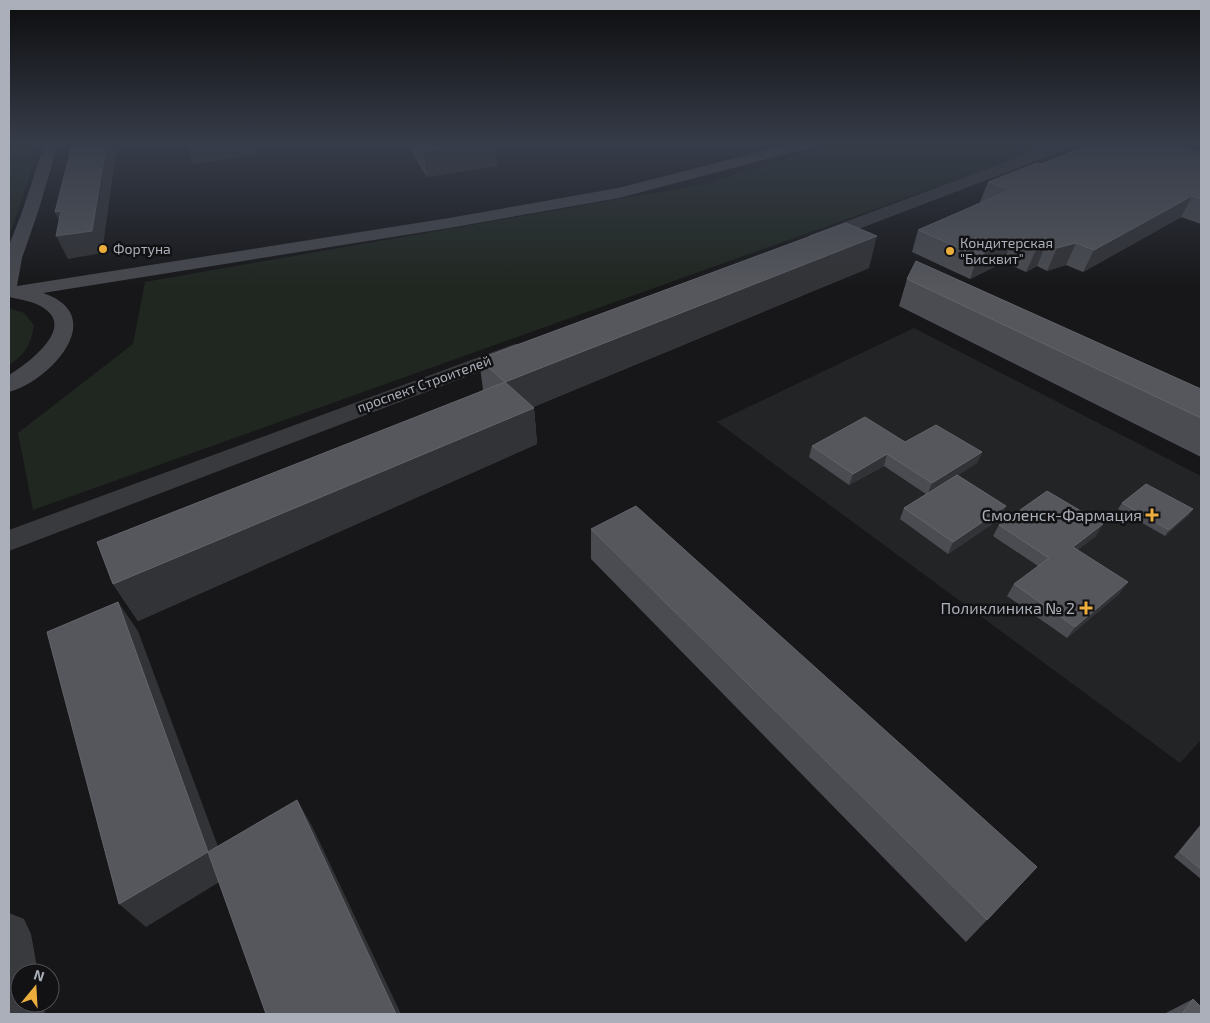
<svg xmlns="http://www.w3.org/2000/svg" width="1210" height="1023" font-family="'Exo 2',sans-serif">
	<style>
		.built { fill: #232426 }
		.green { fill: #202720 }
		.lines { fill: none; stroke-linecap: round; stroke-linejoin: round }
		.minor { fill: #393a3e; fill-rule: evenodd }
		.tertiary { fill: #393a3e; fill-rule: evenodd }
		.secondary { fill: #47494e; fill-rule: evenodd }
		.wall { fill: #4b4c51 }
		.shaded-wall { fill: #323336 }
		.building { fill: #55575c; stroke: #63656b }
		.poi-dot { fill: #ebae3d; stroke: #121214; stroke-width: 2 }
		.labels { text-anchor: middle; stroke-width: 5; stroke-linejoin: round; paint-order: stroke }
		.far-poi-label { font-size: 14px; fill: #aaafb9; stroke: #121214; text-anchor: start }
		.far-street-label { font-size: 14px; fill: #aaafb9; stroke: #121214 }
		.poi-label { font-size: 16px; fill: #aaafb9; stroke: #121214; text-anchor: end }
	</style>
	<rect width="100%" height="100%" fill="#171719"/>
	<path class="built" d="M914,328l287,148v264l-21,23 -463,-341z"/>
	<g class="green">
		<path d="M9,145h31l-31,92z"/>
		<path d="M829,145h225l-1021,365 -15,-77 115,-89 12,-62 560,-98z"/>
		<path d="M9,308l15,5 10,12c-3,20 -9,29 -25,40z"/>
	</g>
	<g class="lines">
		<g class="minor">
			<path d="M1051,145h21l-2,3 -248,95 -6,1 -6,-1 -3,-4 3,-4z"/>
			<path d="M515,344l8,1 3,5 -3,5 -514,196v-21z"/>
		</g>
		<path class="tertiary" d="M9,913l15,6 7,15 7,39h-18v30h23l2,11h-36z"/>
		<path class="secondary" d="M44,145h14l-20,67 -16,46 -5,28 432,-68 169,-30 168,-43h24l-2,3 -189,50 -170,30 -406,65c68,23 6,89 -34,99v-17c16,-10 66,-45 36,-66 -10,-8 -24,-9 -36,-12v-52l13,-33z"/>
	</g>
	<g class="wall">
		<path d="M407,145h88l2,21 -70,11z"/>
		<path d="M1201,153v71l-20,-7 -98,55 -17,-7 -19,6 -10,-5 -11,6 -22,-10 -34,17 -58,-27 6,-22 63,-27 -1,-1 8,-20 53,-18z"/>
		<path d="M869,268l-336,139 1,1 3,36 -399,177 -25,-37 370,-194 -4,-31z"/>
		<path d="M907,279l294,110v68l-302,-151z"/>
		<path d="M905,442l77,10 -5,11 -19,12 48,31 -5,12 -53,36 -48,-35 4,-11 22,-14 -42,-28 -35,19 -40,-28 3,-11z"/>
		<path d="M1122,503l67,12 -24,21 -47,-27z"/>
		<path d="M999,525l97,11 -19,14 43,43 -53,45 -60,-42 7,-12 24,-18 -45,-30z"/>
		<path d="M591,529l396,391 -21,22 -375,-383z"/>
		<path d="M1201,824v55l-27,-22z"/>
		<path d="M1193,999l8,15h-37z"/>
	</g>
	<g class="shaded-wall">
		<path d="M106,145h11l-15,108 -34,6 -12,-23z"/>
		<path d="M186,145h70v10l-63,9z"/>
		<path d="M465,145h30l2,21 -70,11 -4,-26z"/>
		<path d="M1192,196l-11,21 -98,55 11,-22z"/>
		<path d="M61,211l4,23 -10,-22z"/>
		<path d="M877,236l-8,32 -360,149 -4,-35z"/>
		<path d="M1012,240l-8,22 -34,17 8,-23z"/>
		<path d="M1076,243l-10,22 -19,6 10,-23z"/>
		<path d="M1046,244l-9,22 -11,6 10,-22z"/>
		<path d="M534,408l3,36 -399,177 -25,-37z"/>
		<path d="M982,452l-5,11 -50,32 5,-12z"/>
		<path d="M887,454l-3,12 -35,19 4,-11z"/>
		<path d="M1006,506l-5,12 -53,36 5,-12z"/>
		<path d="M1193,509l-4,6 -24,21 4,-6z"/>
		<path d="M1103,524l-7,12 -30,22 7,-11z"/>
		<path d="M1128,582l-8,11 -53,45 8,-11z"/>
		<path d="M118,602l20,29 91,245 -83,51 -27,-23z"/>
		<path d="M297,800l15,26 89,188h-5z"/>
	</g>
	<g class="building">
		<path d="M72,145h34l-14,86 -36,5 5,-25 -6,1z"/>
		<path d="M419,145h46l-42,6z"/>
		<path d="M1089,145h85l27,8v46l-9,-3 -98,54 -18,-7 -19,5 -11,-4 -10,6 -24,-10 -34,16 -60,-26 92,-40 -22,-8 49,-19 4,1z"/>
		<path d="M846,223l31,13 -372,146 -26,-23z"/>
		<path d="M916,261l285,128v29l-294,-139z"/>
		<path d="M505,382l29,26 -421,176 -16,-42z"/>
		<path d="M865,417l40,25 31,-17 46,27 -50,31 -45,-29 -34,20 -41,-28z"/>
		<path d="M957,475l49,31 -53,36 -49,-34z"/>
		<path d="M1146,484l47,25 -24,21 -47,-27z"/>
		<path d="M1047,491l56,33 -30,23 55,35 -53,45 -61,-43 35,-26 -50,-33z"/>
		<path d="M636,506l401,361 -50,53 -396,-391z"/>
		<path d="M118,602l90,250 -89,52 -72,-272z"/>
		<path d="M297,800l99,214h-130l-58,-162z"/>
		<path d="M1201,826v43l-21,-17z"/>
		<path d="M1193,999l8,8v7h-19z"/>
	</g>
	<linearGradient id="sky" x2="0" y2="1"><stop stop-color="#0d0d0e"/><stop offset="0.5" stop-color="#363c49"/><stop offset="1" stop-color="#363c49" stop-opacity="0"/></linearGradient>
	<rect width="1210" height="288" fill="url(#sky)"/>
	<g class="poi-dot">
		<circle cx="103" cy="249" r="5"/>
		<circle cx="950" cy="251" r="5"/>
		<path d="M1149.5 507.5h5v5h5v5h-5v5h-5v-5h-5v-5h5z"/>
		<path d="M1083.5 600.5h5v5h5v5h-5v5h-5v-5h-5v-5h5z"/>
	</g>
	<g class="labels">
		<g class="far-poi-label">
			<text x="960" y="248">Кондитерская<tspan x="960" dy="16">"Бисквит"</tspan></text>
			<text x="113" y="254">Фортуна</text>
		</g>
		<g class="far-street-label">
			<text transform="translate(424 384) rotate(-20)" y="5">проспект Строителей</text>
		</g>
		<g class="poi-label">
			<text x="1142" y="521">Смоленск-Фармация</text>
			<text x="1075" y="614">Поликлиника № 2</text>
		</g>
	</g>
	<rect width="1210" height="1023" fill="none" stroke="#aaafb9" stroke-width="20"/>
	<g transform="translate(35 988) rotate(18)"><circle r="24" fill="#121214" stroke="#4f5156"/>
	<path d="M0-4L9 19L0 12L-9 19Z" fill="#ebae3d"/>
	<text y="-8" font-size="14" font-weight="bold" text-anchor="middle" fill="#aaafb9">N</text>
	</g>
</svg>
